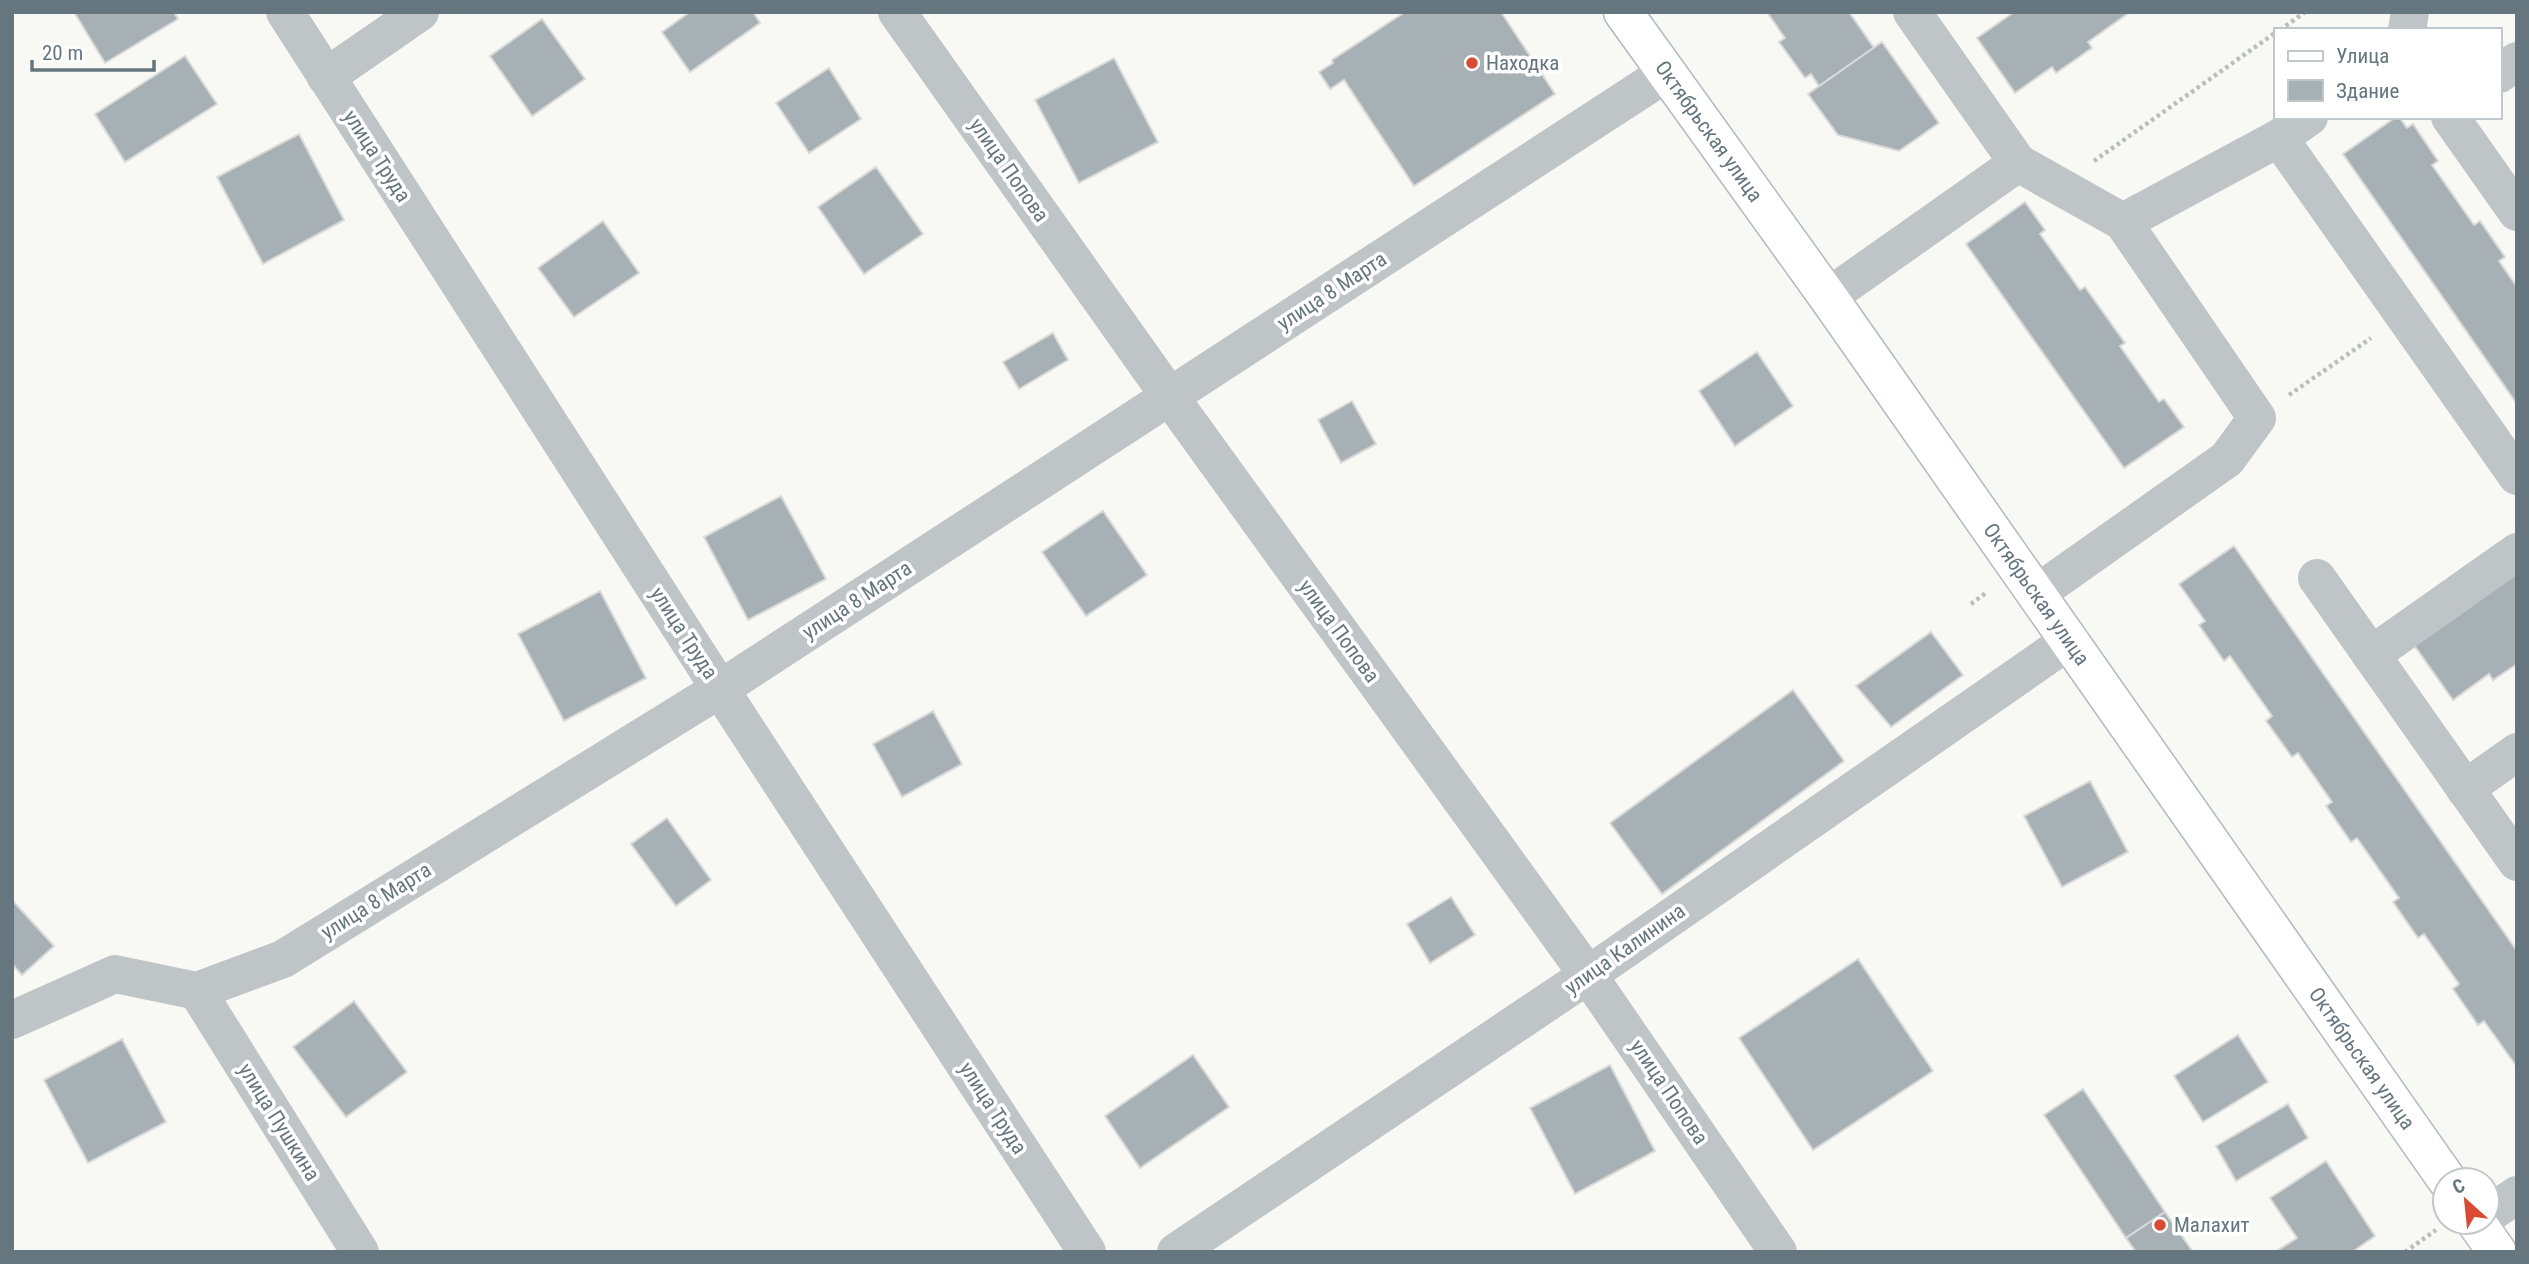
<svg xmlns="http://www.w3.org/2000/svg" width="2529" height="1264" font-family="'Roboto Condensed',sans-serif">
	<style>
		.building { fill: #a7b0b5; stroke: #dadad8; stroke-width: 2 }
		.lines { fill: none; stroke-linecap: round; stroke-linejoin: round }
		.major-casing { stroke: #b3b9bc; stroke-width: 41 }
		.path { stroke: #babdbf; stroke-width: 4.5; stroke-dasharray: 3.5 3.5; stroke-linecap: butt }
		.minor { stroke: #bfc4c7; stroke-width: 38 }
		.major { stroke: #fff; stroke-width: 38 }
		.poi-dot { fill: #da4b33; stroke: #fff; stroke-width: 2.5 }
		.labels { text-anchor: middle; stroke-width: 7; stroke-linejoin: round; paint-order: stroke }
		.poi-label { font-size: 21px; fill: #65767f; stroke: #fff; text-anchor: start }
		.street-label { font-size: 21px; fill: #65767f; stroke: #fff }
	</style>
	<rect width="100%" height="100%" fill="#f8f8f5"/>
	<g class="building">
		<path d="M74,12h100l4,7 -73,44z"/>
		<path d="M690,12h63l7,11 -70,49 -28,-40z"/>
		<path d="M1405,12h96l54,82 -141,92 -70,-106 -14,9 -11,-17 14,-9 -1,-3z"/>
		<path d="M1767,12h82l25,36 -55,38 -8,-12 -6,4 -26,-36 6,-4z"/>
		<path d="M2014,12h116l-42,30 4,6 -36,25 -4,-6 -37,26 -38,-55z"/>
		<path d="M542,19l43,60 -53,37 -42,-60z"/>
		<path d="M1882,42l57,81 -40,28 -61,-16 -30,-41z"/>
		<path d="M185,56l32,48 -92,58 -30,-48z"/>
		<path d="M1114,58l44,84 -79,41 -44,-83z"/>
		<path d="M829,68l32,51 -52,34 -33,-50z"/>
		<path d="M2396,117h3l8,11 6,-4 25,37 -6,4 42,60 6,-4 25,36 -6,4 18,26v117l-174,-250z"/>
		<path d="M299,134l45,86 -81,44 -46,-87z"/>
		<path d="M876,167l47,67 -59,40 -46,-67z"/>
		<path d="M2025,202l20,28 -5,4 40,56 5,-3 40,56 -5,3 39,56 5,-3 20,28 -60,41 -158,-224z"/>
		<path d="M603,221l36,52 -65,44 -36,-49z"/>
		<path d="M1053,333l15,27 -49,29 -16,-27z"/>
		<path d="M1757,352l36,54 -58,40 -36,-55z"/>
		<path d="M1352,401l24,43 -35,19 -23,-43z"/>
		<path d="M781,496l45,83 -78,41 -44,-83z"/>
		<path d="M1103,511l44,64 -61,41 -44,-64z"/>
		<path d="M2234,546l283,405v116l-33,-46 -6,4 -25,-36 6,-5 -35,-50 -6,4 -25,-36 6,-4 -42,-60 -6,4 -25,-36 6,-4 -34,-49 -6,4 -26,-36 6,-5 -42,-60 -6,5 -25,-36 6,-4 -26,-37z"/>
		<path d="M2517,573v91l-24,16 -4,-6 -36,26 -39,-55z"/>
		<path d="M600,591l46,87 -82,43 -46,-87z"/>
		<path d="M1931,632l32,43 -72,52 -35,-41z"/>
		<path d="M1793,690l51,71 -182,133 -52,-71z"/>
		<path d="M933,711l29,53 -60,33 -29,-53z"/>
		<path d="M2090,781l38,71 -66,35 -38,-71z"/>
		<path d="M667,818l44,62 -35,26 -45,-62z"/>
		<path d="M1451,897l24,38 -45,28 -23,-39z"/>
		<path d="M12,900l42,46 -32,29 -10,-11z"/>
		<path d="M1858,959l75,112 -120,79 -74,-112z"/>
		<path d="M354,1001l53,71 -61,45 -53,-70z"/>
		<path d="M2238,1035l30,47 -65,40 -29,-46z"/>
		<path d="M122,1039l44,83 -78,41 -44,-83z"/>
		<path d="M1193,1055l36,52 -89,61 -35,-52z"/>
		<path d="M1610,1065l45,86 -80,43 -45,-86z"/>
		<path d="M2083,1089l82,123 -39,26 -82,-123z"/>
		<path d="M2288,1104l20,34 -72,43 -20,-35z"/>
		<path d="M2326,1161l49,75 -23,16h-77l22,-14 -27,-40z"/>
		<path d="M2165,1212l28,40h-57l-10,-14z"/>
	</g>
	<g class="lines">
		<g class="major-casing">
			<g id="major">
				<path id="s1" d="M1623,12l205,285 619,883"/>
				<path d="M2476,1222l21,30"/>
			</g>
		</g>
		<g class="path">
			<path d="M2280,30l25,-18"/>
			<path d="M2094,161l181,-128"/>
			<path d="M2289,395l82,-57"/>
			<path d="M1971,604l16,-12"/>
			<path d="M2405,1252l31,-22"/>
		</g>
		<g class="minor">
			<path d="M285,12l435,677 367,563"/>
			<path d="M897,12l273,385 418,578 190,277"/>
			<path d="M1912,12l106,151 105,59 134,196 -30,41 -191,135"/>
			<path d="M2407,30l3,-18"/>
			<path d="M2499,74l18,-13"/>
			<path d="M326,77l94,-65"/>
			<path d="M2450,117l67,95"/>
			<path d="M2279,138l238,338"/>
			<path d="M2123,222l156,-84 30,-21"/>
			<path d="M1828,297l190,-134"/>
			<path d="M2317,578l200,284"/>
			<path d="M2371,655l146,-103"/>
			<path d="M2465,789l52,-37"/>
			<path d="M197,991l163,261"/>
			<path d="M12,1020l103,-46 82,17 86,-32 437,-270 945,-615"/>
			<path d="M2487,1215l30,-20"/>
			<path d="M1176,1252l412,-277 482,-335"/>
		</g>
		<use href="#major" class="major"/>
	</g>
	<g class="poi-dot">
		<circle cx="1472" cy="63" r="7"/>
		<circle cx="2160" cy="1225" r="7"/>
	</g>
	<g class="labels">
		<g class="poi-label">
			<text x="1486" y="70">Находка</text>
			<text x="2174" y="1232">Малахит</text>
		</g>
		<g class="street-label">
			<text dy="7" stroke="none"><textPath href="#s1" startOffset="147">Октябрьская улица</textPath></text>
			<text transform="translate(377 156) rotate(57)" y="7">улица Труда</text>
			<text transform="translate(1009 170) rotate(55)" y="7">улица Попова</text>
			<text transform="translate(1332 291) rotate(-33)" y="7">улица 8 Марта</text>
			<text dy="7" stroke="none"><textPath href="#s1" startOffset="714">Октябрьская улица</textPath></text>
			<text transform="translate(857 600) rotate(-33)" y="7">улица 8 Марта</text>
			<text transform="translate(1339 631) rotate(54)" y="7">улица Попова</text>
			<text transform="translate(684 633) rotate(57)" y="7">улица Труда</text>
			<text transform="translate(376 901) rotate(-32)" y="7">улица 8 Марта</text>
			<text transform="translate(1625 949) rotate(-35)" y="7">улица Калинина</text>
			<text dy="7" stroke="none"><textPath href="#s1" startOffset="1281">Октябрьская улица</textPath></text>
			<text transform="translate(1669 1092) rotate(56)" y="7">улица Попова</text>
			<text transform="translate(993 1108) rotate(57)" y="7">улица Труда</text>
			<text transform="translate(279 1122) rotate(58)" y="7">улица Пушкина</text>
		</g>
	</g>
	<rect width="2529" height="1264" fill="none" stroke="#65767f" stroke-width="28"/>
	<rect x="2274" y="28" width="228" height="91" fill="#ffffff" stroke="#c1c8cc" stroke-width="2"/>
	<rect x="2288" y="51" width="35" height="10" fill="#ffffff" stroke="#c1c8cc" stroke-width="2"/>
	<text x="2336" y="63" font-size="21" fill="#65767f">Улица</text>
	<rect x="2288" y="80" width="35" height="21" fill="#a7b0b5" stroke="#c1c8cc" stroke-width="2"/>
	<text x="2336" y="98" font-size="21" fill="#65767f">Здание</text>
	<g transform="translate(2466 1201) rotate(333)"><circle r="33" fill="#ffffff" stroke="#c1c8cc" stroke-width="2"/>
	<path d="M0-5L12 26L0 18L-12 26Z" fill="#da4b33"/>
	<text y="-10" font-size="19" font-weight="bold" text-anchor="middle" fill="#65767f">С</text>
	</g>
	<path d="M32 60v10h122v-10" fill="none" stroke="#65767f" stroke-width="3.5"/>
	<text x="42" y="60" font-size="21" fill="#65767f" stroke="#ffffff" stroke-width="5" paint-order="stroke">20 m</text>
</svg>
